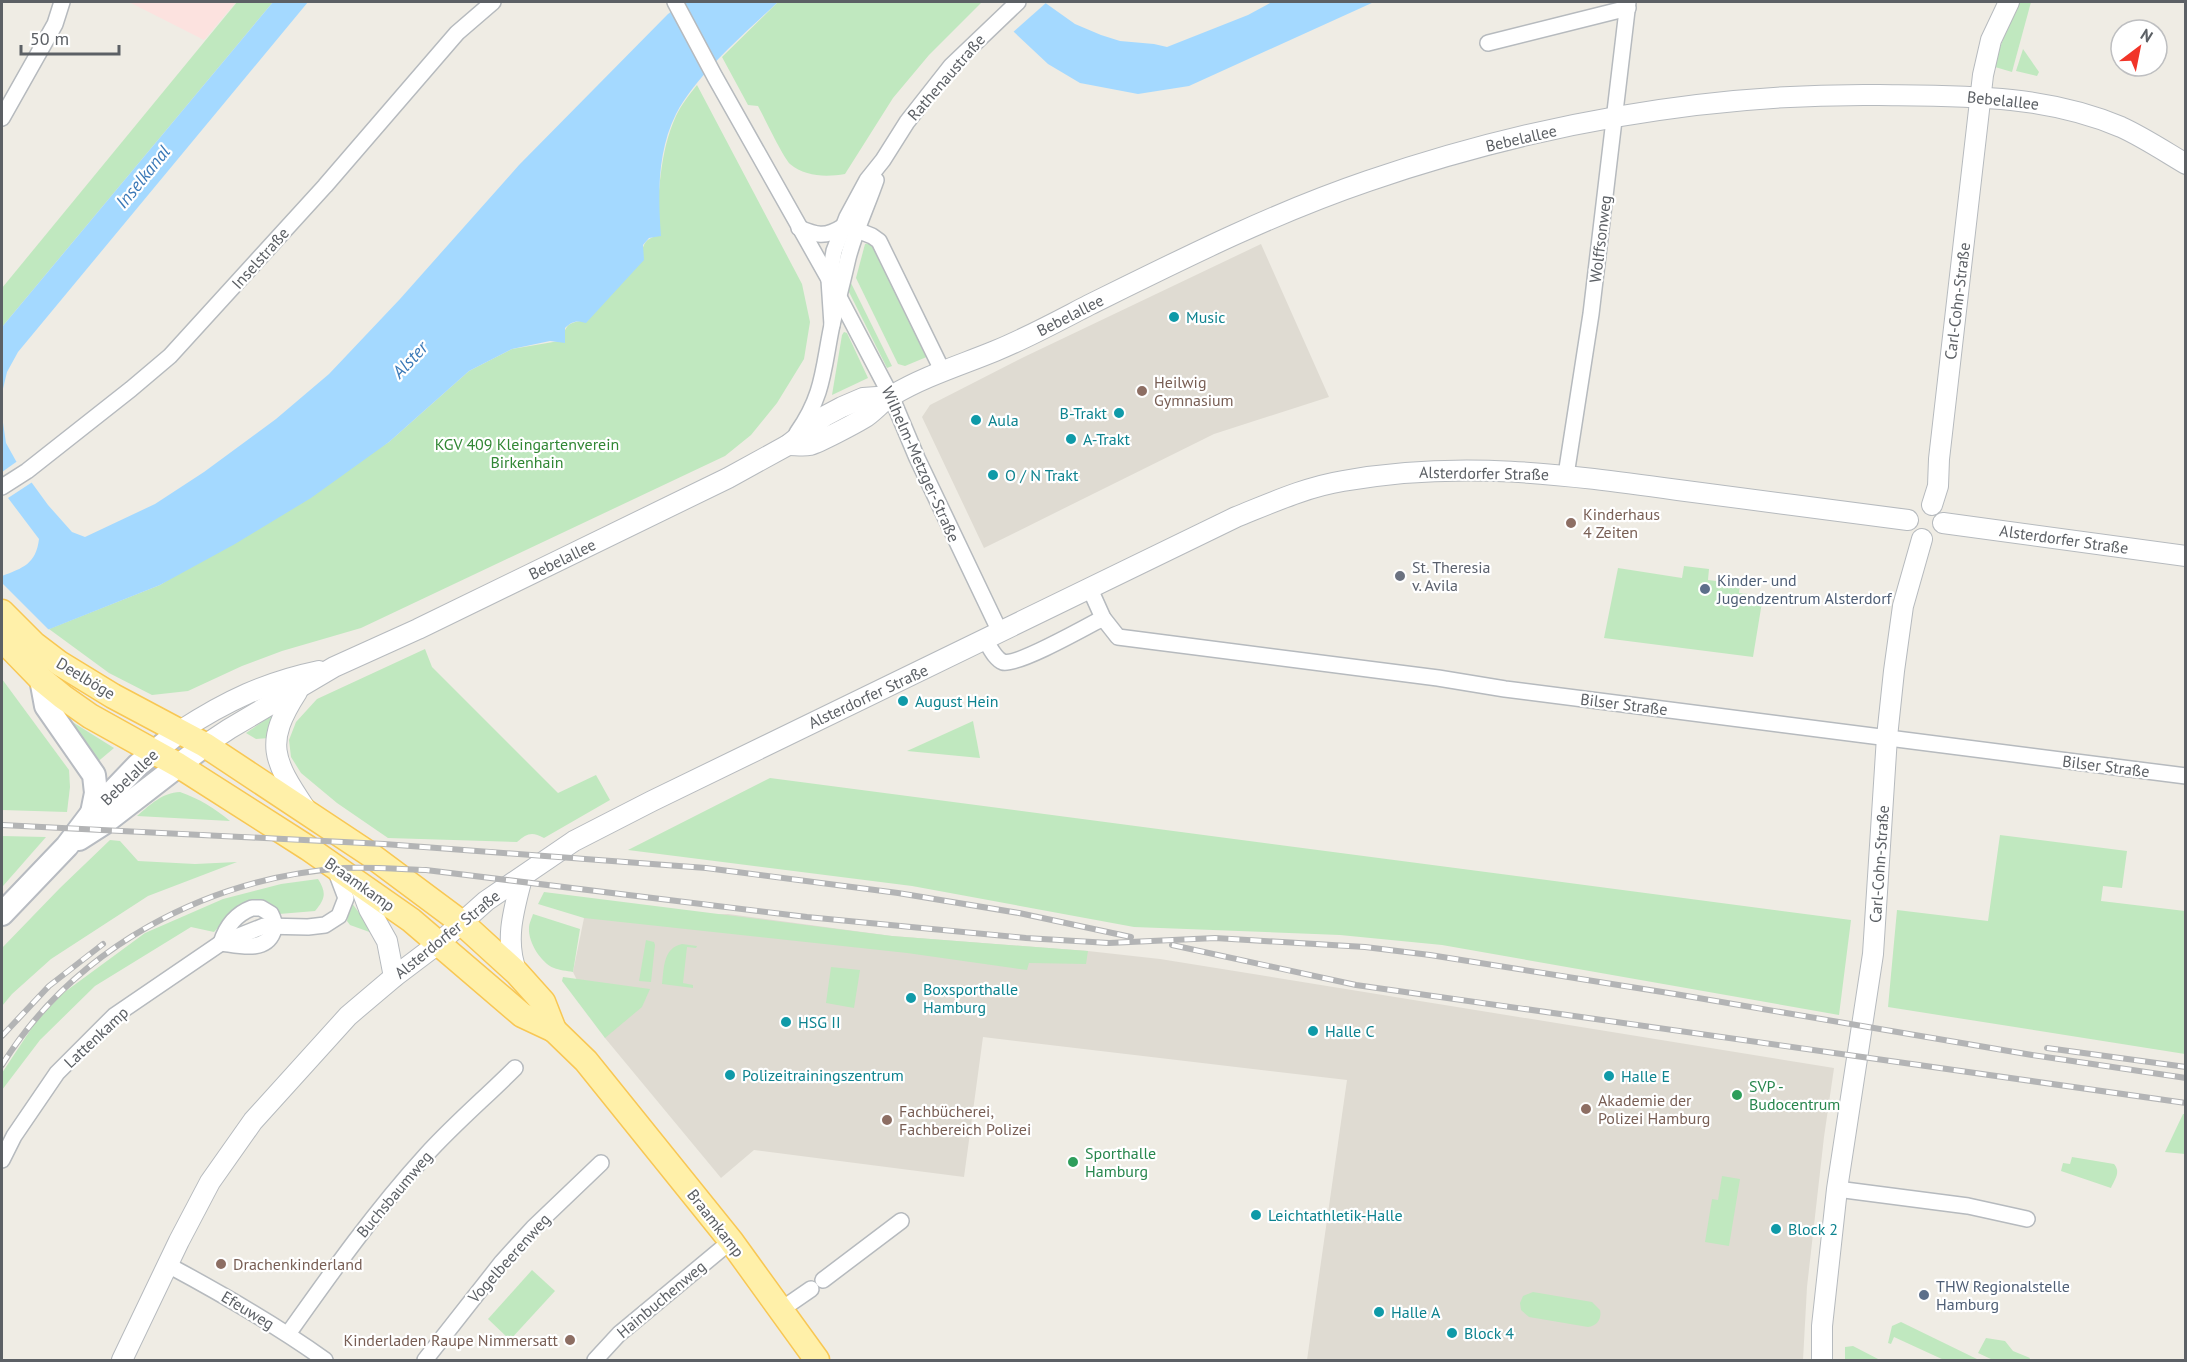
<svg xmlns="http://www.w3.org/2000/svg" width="2187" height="1362" font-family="'PT Sans',sans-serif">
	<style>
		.education { fill: #dfdbd2 }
		.medical { fill: #fce2df }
		.green { fill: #c0e8bf }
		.water { fill: #a4d9ff }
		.pier { fill: #efece4 }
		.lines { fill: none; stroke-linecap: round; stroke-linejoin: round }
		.minor-casing { stroke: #b6babe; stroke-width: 18 }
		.tertiary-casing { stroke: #b6babe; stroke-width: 22 }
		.secondary-casing { stroke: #b7bbc1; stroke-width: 26 }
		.primary-casing { stroke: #f8c754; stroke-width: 27 }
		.minor { stroke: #fff; stroke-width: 15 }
		.tertiary { stroke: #fff; stroke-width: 20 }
		.secondary { stroke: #fff; stroke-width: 22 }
		.primary { stroke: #fff0a9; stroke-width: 24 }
		.rail-casing { stroke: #b3b4b5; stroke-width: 6 }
		.rail { stroke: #fff; stroke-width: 4; stroke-dasharray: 11; stroke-linecap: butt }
		.culture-dot { fill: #0f9aa8; stroke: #fff; stroke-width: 2 }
		.education-dot { fill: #8d6e63; stroke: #fff; stroke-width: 2 }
		.worship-dot { fill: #6b7280; stroke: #fff; stroke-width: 2 }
		.service-dot { fill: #5c6f8a; stroke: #fff; stroke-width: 2 }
		.leisure-dot { fill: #2e9e5b; stroke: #fff; stroke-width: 2 }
		.labels { text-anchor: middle; stroke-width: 4.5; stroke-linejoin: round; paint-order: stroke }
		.street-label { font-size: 16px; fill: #5c6065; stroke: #fff }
		.culture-label { font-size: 16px; fill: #0d838f; stroke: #fff; text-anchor: start }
		.education-label { font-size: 16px; fill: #785e54; stroke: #fff; text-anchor: start }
		.park-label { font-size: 16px; fill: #318734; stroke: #fff }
		.worship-label { font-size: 16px; fill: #5b616d; stroke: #fff; text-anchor: start }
		.service-label { font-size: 16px; fill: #4e5e75; stroke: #fff; text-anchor: start }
		.leisure-label { font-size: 16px; fill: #27864d; stroke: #fff; text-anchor: start }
		.water-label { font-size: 18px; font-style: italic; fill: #3b79b7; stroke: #fff }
	</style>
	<rect width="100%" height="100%" fill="#efece4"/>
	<g class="education">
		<path d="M1261,244l68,153 -115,37 -230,114 -62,-131 8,-12 94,-48z"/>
		<path d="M728,914l164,22 196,15 72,8 674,109 -10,69 -17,150 -4,73h-496l40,-280 -364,-43 -19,140 -210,-27 -33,28 -116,-140 -32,-66 11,-54z"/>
	</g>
	<path class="medical" d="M129,2h107l-32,38z"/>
	<g class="green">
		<path d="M237,2h36l-271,325v-39z"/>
		<path d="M778,2h204l-53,53 -36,43 -48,76c-18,3 -40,3 -55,-10 -7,-7 -26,-47 -32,-58l-10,-1 -26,-48z"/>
		<path d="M2018,2h13l-19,70 -17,-5 2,-12z"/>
		<path d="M2023,49l16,23 -2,4 -21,-5z"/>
		<path d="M697,85l105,199 8,38 -6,37 -27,44 -26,32 -26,21 -364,172 -79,23 -40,15 -54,25 -36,4 -43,-22 -60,-44 111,-44 229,-143 80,-71 43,-22 47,-8c9,-12 4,-17 21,-20l62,-68c1,-9 4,-14 14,-17 3,-41 3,-83 20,-120 5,-11 14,-22 21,-31z"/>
		<path d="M870,243l4,2 55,111 -24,10 -7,-2 -42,-86 9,-34z"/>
		<path d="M849,279l43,87 -5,2 -40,-80z"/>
		<path d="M844,332l3,1 21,45 -36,17 10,-60z"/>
		<path d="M1684,566l25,3 -1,11 32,4 -1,9 24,3 -10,61 -149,-19 14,-70 64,10z"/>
		<path d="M425,649l7,18 126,126 38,-18 14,25 -66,38c-13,-7 -17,-4 -27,4l-129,-4 -51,-35 -36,-30 -10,-16 -2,-17 7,-18 21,-23z"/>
		<path d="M2,679l67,91 1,17 -3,25 -65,-2z"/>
		<path d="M58,713l56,35 -19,16z"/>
		<path d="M274,714l-5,24 -13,1 -10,-6z"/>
		<path d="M973,721l7,37 -73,-7z"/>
		<path d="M770,778l1081,142 -12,95 -397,-70 -102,-10 -206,-8 -222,-41 -284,-36z"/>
		<path d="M180,792c20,7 34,16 50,29l-93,-5c14,-12 25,-23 43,-24z"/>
		<path d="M2000,835l127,16 -5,37 -19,-2 -2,15 84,10v143l-297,-47 9,-97 91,11z"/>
		<path d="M2,836l44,1 -43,49 -1,-1z"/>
		<path d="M110,840l10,1 18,20 57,3 42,-2 -89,34 -97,63 -39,35 -10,12v-58l58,-60z"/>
		<path d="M318,879c9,14 7,20 -3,32l-36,3 -14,-12 -37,15 -14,15 -23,-5 -96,59 -55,54 -38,50v-17l33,-50 27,-29 83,-61 78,-34 58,-15z"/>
		<path d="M544,892l348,44 196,15 -2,13 -57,-1 -2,7 -120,-17 -323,-35 -46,-14z"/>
		<path d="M351,902l24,32 -25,-9 -3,-4z"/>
		<path d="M533,914l47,15 -7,43c-6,-1 -14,-2 -19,-4 -13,-5 -26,-26 -25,-40 0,-5 3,-10 4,-14z"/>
		<path d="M646,940l8,2 1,3 -4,37 -12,-1z"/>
		<path d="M682,944l15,2 -1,2 -9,-1 -4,36 10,2v3l-31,-4c2,-16 1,-36 20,-40z"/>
		<path d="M831,967l29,3 -6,38 -28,-5z"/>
		<path d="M563,977l87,12 -8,18 -37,31 -43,-57z"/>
		<path d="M2183,1114h2v40l-20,-2z"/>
		<path d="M2072,1157l42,7c7,8 1,15 -3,24l-50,-17 2,-8 7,1z"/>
		<path d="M1722,1176l18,3 -11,67 -24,-4 7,-43 6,1z"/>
		<path d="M532,1270l23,21 -45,49 -22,-21z"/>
		<path d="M1533,1292l59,10 8,8c2,9 -3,16 -12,17l-59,-10 -8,-7 -1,-7 3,-7z"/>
		<path d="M1901,1322l78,38h-35l-50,-23 -3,7 -3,-1 4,-17z"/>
		<path d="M1986,1338l19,3 8,10 17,7 -1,2h-36l-15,-7z"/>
		<path d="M1853,1346l27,14h-35v-13z"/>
	</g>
	<g class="water">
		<path d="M273,2h35l-290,350 -11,20 -5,21v-66z"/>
		<path d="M684,2h94c-32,30 -81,72 -102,112 -19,38 -18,82 -15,122l-12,2 -6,7 1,15 -58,63c-9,-3 -14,-2 -21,5v15l-15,-2 -38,8 -43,22 -80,71 -78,56 -76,46 -75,41 -158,63v-72c21,-8 34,-12 37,-37l-37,-49v-74l4,27 10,18 32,44 24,27 13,5 70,-33 49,-32 72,-53 53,-45 71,-75 119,-134 149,-151z"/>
		<path d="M990,2h54l31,22 26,11 19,6 34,3 13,3 81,-32 24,-13h102l-185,84 -51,8 -58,-11 -32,-19 -34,-32z"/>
	</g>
	<g class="pier">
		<path d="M987,2h60l-35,31z"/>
		<path d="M19,460l15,21 -29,19 -3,-5v-23z"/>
		<path d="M2,583l49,49 -49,19z"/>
	</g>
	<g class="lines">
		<g class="minor-casing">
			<g id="minor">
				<path d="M675,2l40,75 124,220 52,99 26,62 83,174"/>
				<path d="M1488,43l140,-35"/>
				<path d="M2,118l53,-94 7,-22"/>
				<path d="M799,228c17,7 26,10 43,-1"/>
				<path d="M857,230l15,6 7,5 64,131"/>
				<path d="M832,325l-3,-45 5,-29 13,-34 20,-37 16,-20 24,-38 44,-56 67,-64"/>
				<path d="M797,433c27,-38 26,-65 35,-108 5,-22 11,-45 16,-67 7,-27 19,-52 28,-78"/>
				<path d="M1566,475l25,-161 37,-312"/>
				<path d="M2,487l25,-16 104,-82 39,-33 155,-170 132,-153 36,-31"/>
				<path d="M1090,589l13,29 15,19 320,41 67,11 681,87"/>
				<path d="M985,640c5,7 10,19 18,22 14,4 83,-35 100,-44"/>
				<path d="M252,908h9l10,6c3,6 5,12 2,18 -8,21 -35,13 -52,11 5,-16 15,-29 31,-35z"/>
				<path d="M2,1160l12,-24 43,-63 57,-57 107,-73 43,-17 44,1 17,-2 14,-9 7,-18 -11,-29"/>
				<path d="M1837,1189l131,17 59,13"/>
				<path d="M168,1265c54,29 107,59 157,95"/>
				<path d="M823,1280l78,-59"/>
				<path d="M782,1309l29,-20"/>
				<path d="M288,1334c44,-62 87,-123 138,-179 28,-31 60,-58 89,-87"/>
				<path d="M425,1360l77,-98 31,-34 68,-65"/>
				<path d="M595,1360l24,-26 112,-93"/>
			</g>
		</g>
		<g class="tertiary-casing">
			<g id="tertiary">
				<path d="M788,445c7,0 16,1 22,0 10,-3 44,-21 54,-27 10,-6 18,-17 29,-23 32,-19 68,-30 102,-44 32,-13 63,-30 94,-46 91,-45 182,-91 279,-124 163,-56 338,-88 511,-86 83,1 164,-1 242,32 22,10 43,24 65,37"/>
				<path d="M1932,505l6,-19 1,-27 44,-384 8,-35 18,-38"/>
				<path d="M1943,523l243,33"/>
				<path d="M297,692c-33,51 -24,68 8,116"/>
				<path d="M180,731c46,-30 86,-49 139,-60"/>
				<path d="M205,745l24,-16 105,-62 84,-38 310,-151 60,-33 37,-29 17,-9 21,-9 28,-2"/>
				<path d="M360,885l9,24 18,32 7,36"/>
				<path d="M517,973c-13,-32 -3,-64 5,-95"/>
				<path d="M122,1360l57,-119 31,-59 43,-61 95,-105 46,-39 45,-34 47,-42 88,-60 78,-40 584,-284c35,-14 70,-30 107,-36 116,-21 220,-7 335,9 77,10 153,20 230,30"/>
				<path d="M1822,1360v-34l15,-137 36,-235 14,-217 7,-66 9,-65 19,-67"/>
			</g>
		</g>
		<g class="secondary-casing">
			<g id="secondary">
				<path d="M41,679l5,27 48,69 2,18 -4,20"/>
				<path d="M79,839l25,-16 101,-78"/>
				<path d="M2,914l65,-68 25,-33 46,-48 42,-34"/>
			</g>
		</g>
		<g class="primary-casing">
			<g id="primary">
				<path d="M2,612l32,32 25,19 54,33 92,49 163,108 94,70 55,50 26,29 11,28"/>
				<path d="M2,639l39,40 22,18 27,19 88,49 130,83 103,72 111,95 32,15 32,31 145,180 86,119"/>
			</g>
		</g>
		<use href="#minor" class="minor"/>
		<use href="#tertiary" class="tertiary"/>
		<use href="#secondary" class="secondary"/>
		<use href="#primary" class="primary"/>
		<g class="rail-casing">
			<g id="rail">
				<path d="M2,825l382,19 322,24 192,25 121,20 112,24"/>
				<path d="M1172,945l184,40 830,118"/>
				<path d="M2,1036l47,-50 54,-42"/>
				<path d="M2047,1048l139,19"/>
				<path d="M2,1065c73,-117 204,-187 342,-197 27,-1 55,1 82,2l381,47 219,21 83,5 106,-5 150,9 65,8 245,39 357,61 154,23"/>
			</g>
		</g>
		<use href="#rail" class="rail"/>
	</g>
	<g class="culture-dot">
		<circle cx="1174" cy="317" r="6"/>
		<circle cx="1119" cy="413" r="6"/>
		<circle cx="976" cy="420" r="6"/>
		<circle cx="1071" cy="439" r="6"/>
		<circle cx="993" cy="475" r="6"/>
		<circle cx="903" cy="701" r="6"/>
		<circle cx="911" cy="998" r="6"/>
		<circle cx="786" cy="1022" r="6"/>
		<circle cx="1313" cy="1031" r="6"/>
		<circle cx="730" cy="1075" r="6"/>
		<circle cx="1609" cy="1076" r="6"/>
		<circle cx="1256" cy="1215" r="6"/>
		<circle cx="1776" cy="1229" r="6"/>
		<circle cx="1379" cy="1312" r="6"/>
		<circle cx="1452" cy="1333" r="6"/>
	</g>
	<g class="education-dot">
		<circle cx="1142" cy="391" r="6"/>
		<circle cx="1571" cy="523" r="6"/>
		<circle cx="1586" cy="1109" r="6"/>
		<circle cx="887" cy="1120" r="6"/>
		<circle cx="221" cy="1264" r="6"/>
		<circle cx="570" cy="1340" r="6"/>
	</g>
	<circle class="worship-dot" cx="1400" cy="576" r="6"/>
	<g class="service-dot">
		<circle cx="1705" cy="589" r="6"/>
		<circle cx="1924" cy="1295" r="6"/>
	</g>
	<g class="leisure-dot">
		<circle cx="1737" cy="1095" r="6"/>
		<circle cx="1073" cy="1162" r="6"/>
	</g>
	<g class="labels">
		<g class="street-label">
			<text transform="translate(946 77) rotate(-49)" y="6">Rathenaustraße</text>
			<text transform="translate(2003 100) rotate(6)" y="6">Bebelallee</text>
			<text transform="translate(1521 138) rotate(-13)" y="6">Bebelallee</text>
			<text transform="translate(1600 239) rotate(-83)" y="6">Wolffsonweg</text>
			<text transform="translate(260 258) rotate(-48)" y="6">Inselstraße</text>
			<text transform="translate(1957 301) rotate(-83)" y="6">Carl-Cohn-Straße</text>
			<text transform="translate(1070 315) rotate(-27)" y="6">Bebelallee</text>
			<text transform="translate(921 464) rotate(66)" y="6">Wilhelm-Metzger-Straße</text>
			<text transform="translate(1484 473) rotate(1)" y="6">Alsterdorfer Straße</text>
			<text transform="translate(2064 539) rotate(8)" y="6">Alsterdorfer Straße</text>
			<text transform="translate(562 559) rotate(-26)" y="6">Bebelallee</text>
			<text transform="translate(86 678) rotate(31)" y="6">Deelböge</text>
			<text transform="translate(868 696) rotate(-25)" y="6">Alsterdorfer Straße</text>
			<text transform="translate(1624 704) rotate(7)" y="6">Bilser Straße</text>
			<text transform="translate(2106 766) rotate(7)" y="6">Bilser Straße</text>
			<text transform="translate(129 777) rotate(-44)" y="6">Bebelallee</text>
			<text transform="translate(1879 864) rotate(-86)" y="6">Carl-Cohn-Straße</text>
			<text transform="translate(360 884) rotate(35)" y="6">Braamkamp</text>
			<text transform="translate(447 934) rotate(-39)" y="6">Alsterdorfer Straße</text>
			<text transform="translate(96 1037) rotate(-43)" y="6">Lattenkamp</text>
			<text transform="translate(394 1194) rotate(-50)" y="6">Buchsbaumweg</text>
			<text transform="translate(716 1223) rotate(52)" y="6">Braamkamp</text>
			<text transform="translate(509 1258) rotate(-48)" y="6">Vogelbeerenweg</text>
			<text transform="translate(661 1299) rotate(-40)" y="6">Hainbuchenweg</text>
			<text transform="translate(248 1310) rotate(31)" y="6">Efeuweg</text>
		</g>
		<g class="culture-label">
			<text x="1186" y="323">Music</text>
			<text x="1107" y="419" text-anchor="end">B-Trakt</text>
			<text x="988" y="426">Aula</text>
			<text x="1083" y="445">A-Trakt</text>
			<text x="1005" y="481">O / N Trakt</text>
			<text x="915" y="707">August Hein</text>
			<text x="923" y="995">Boxsporthalle<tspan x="923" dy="18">Hamburg</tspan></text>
			<text x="798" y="1028">HSG II</text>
			<text x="1325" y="1037">Halle C</text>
			<text x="742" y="1081">Polizeitrainingszentrum</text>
			<text x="1621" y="1082">Halle E</text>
			<text x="1268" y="1221">Leichtathletik-Halle</text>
			<text x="1788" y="1235">Block 2</text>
			<text x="1391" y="1318">Halle A</text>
			<text x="1464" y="1339">Block 4</text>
		</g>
		<g class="education-label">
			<text x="1154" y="388">Heilwig<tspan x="1154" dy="18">Gymnasium</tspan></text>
			<text x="1583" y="520">Kinderhaus<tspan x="1583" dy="18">4 Zeiten</tspan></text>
			<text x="1598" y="1106">Akademie der<tspan x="1598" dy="18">Polizei Hamburg</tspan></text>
			<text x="899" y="1117">Fachbücherei,<tspan x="899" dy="18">Fachbereich Polizei</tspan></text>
			<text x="233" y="1270">Drachenkinderland</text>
			<text x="558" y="1346" text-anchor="end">Kinderladen Raupe Nimmersatt</text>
		</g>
		<g class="park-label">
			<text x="527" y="450">KGV 409 Kleingartenverein<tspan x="527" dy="18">Birkenhain</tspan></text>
		</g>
		<g class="worship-label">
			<text x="1412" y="573">St. Theresia<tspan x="1412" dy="18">v. Avila</tspan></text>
		</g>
		<g class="service-label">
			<text x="1717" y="586">Kinder- und<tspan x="1717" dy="18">Jugendzentrum Alsterdorf</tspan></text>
			<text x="1936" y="1292">THW Regionalstelle<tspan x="1936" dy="18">Hamburg</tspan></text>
		</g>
		<g class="leisure-label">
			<text x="1749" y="1092">SVP -<tspan x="1749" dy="18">Budocentrum</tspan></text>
			<text x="1085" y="1159">Sporthalle<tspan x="1085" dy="18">Hamburg</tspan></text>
		</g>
		<g class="water-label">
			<text transform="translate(143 177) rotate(-51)" y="6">Inselkanal</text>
			<text transform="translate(410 360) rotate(-47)" y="6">Alster</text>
		</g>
	</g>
	<rect width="2187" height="1362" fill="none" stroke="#5c6065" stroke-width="6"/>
	<g transform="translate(2139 48) rotate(32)"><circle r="28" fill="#ffffff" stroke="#bebfc1" stroke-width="1.5"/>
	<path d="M0-4.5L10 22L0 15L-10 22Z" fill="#f13428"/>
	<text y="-9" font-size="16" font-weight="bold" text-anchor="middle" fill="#5c6065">N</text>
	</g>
	<path d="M21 45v9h98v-9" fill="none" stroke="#5c6065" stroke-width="3"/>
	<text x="30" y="45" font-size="18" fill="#5c6065" stroke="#ffffff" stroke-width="4.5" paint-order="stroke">50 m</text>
</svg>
